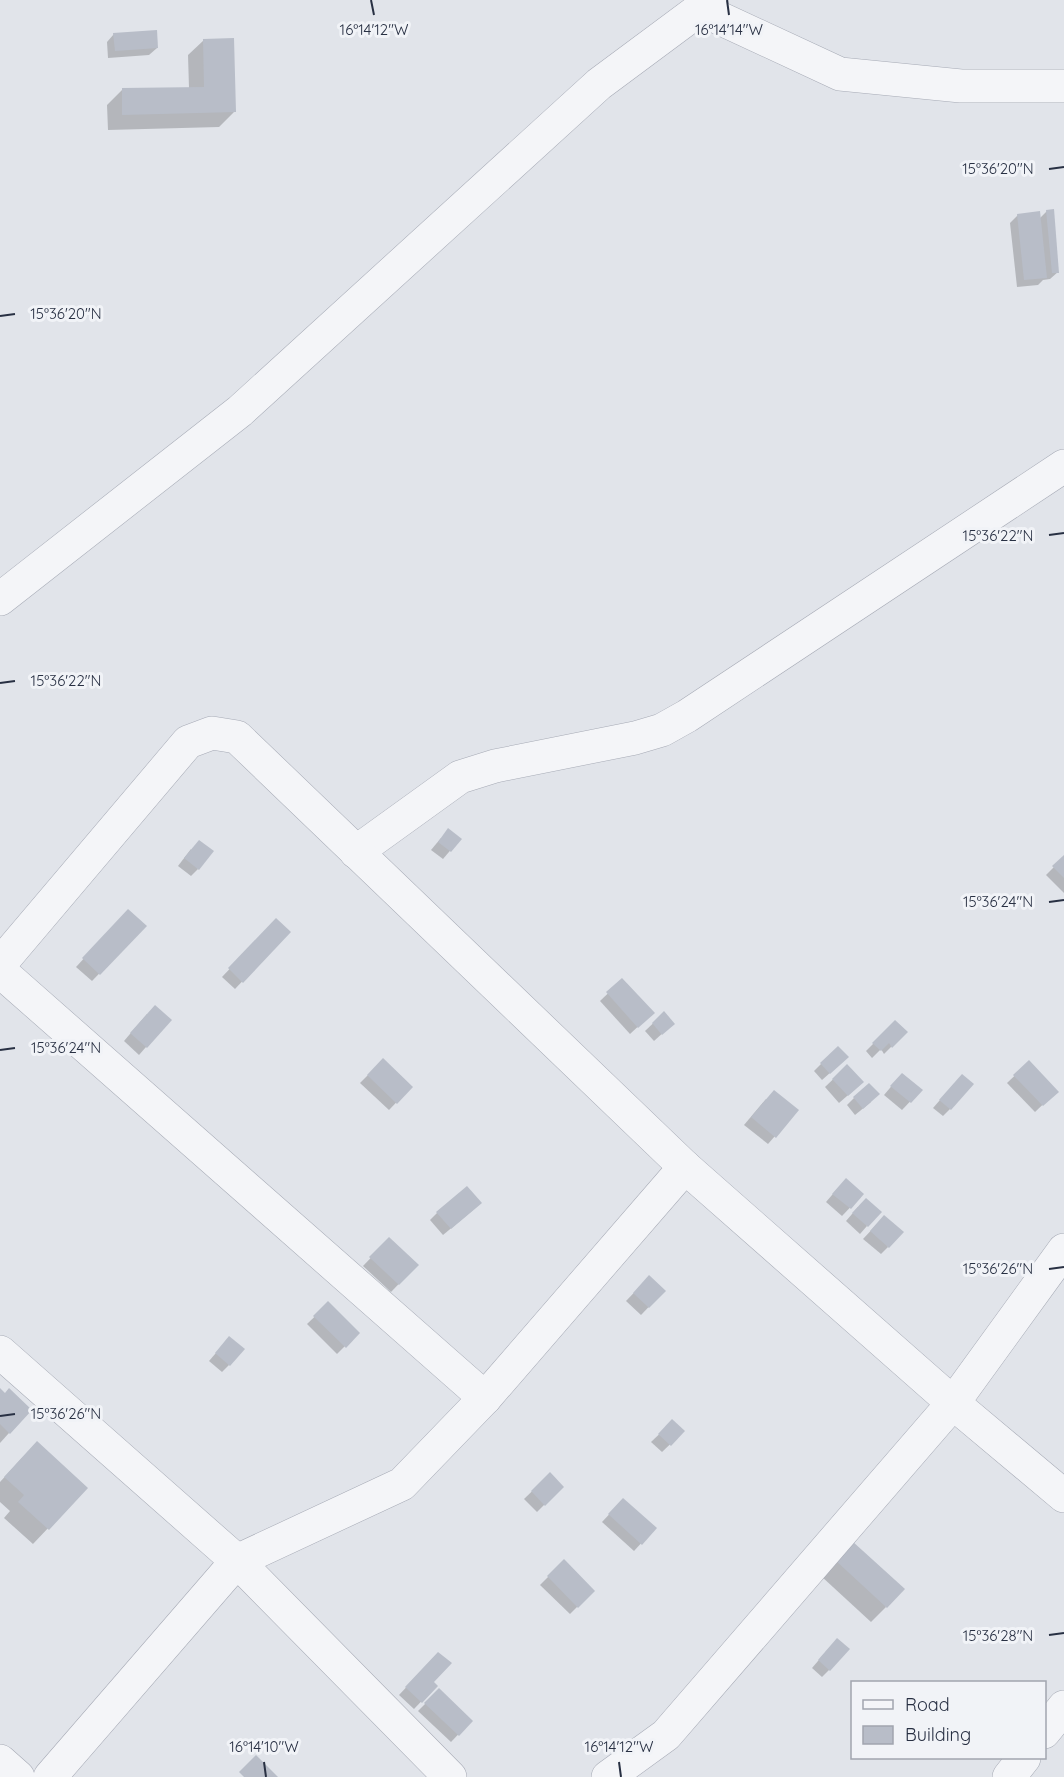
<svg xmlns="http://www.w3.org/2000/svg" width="1064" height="1777" font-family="Quicksand,sans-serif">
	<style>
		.shadow { fill: #0003 }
		.building { fill: #b8bdc8 }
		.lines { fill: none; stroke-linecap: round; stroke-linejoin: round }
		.minor-casing { stroke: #a6aab5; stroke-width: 34 }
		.minor { stroke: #f4f5f8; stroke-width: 33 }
		.ticks { fill: none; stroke: #283043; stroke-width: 2 }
		.ticks-label { font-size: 15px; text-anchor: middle; fill: #283043; stroke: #f1f3f7; stroke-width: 6; stroke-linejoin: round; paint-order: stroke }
	</style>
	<rect width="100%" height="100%" fill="#e1e4ea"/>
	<g class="shadow">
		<path d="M114,34l43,14 -8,7 -41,3 -1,-16z"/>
		<path d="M204,40l30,72 -15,15 -111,3 -1,-25 15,-15 67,-2 -1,-33z"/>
		<path d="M1047,211l11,61 -8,7 -7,1 -5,5 -21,2 -7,-64 8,-8 22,3z"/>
		<path d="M441,838l19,1 -17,20 -12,-9z"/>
		<path d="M191,849l7,20 -7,7 -13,-10z"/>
		<path d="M1064,857v36l-18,-18z"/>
		<path d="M128,911l17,15 -53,55 -16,-14z"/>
		<path d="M276,920l13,12 -54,57 -13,-12z"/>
		<path d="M622,980l23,40 -15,14 -30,-33z"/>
		<path d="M664,1013l1,18 -11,10 -9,-10z"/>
		<path d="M147,1014l-1,33 -7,8 -15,-14z"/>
		<path d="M895,1022l10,11 -21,21 -3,-5 -9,9 -6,-7z"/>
		<path d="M383,1060l28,27 -22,23 -29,-27z"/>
		<path d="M1029,1062l27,30 -21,20 -28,-29z"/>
		<path d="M821,1064h19l-18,16 -8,-9z"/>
		<path d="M847,1066l8,23 -16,14 -14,-16z"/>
		<path d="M895,1082l26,8 -19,20 -18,-15z"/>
		<path d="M955,1083l-5,26 -7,7 -10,-8z"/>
		<path d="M854,1098l17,4 -16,13 -8,-10z"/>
		<path d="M766,1099l31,12 -29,33 -24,-19z"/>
		<path d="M838,1188l24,7 -20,21 -16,-14z"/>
		<path d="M858,1207l9,19 -7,8 -14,-13z"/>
		<path d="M473,1210l-30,25 -13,-15 7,-7z"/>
		<path d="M877,1224l11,23 -7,7 -18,-15z"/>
		<path d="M389,1239l28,26 -26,27 -28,-26z"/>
		<path d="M649,1277l15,14 -23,24 -15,-14z"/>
		<path d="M328,1304l30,29 -21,21 -30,-30z"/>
		<path d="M222,1346l7,19 -7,7 -13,-11z"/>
		<path d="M0,1391l9,42 -9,10z"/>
		<path d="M672,1422l11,10 -21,20 -11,-10z"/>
		<path d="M22,1458l64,30 -53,56 -29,-26 6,-7 -10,-9v-20z"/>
		<path d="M550,1474l12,13 -25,25 -13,-13z"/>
		<path d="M616,1507l39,21 -21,23 -32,-29z"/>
		<path d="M852,1543l34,64 -15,15 -50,-46z"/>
		<path d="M564,1561l29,30 -23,23 -30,-29z"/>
		<path d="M830,1647l-1,23 -7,7 -10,-9z"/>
		<path d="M431,1661l1,22 4,3 -22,23 -15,-14z"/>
		<path d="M439,1690l32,31 -20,21 -33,-31z"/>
	</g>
	<g class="building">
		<path d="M157,30l1,18 -43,3 -2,-18z"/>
		<path d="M234,38l2,74 -114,3v-27l82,-1 -1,-48z"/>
		<path d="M1054,209l5,64h-7l-6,-63z"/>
		<path d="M1040,211l7,67 -23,2 -7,-66z"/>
		<path d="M448,828l14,11 -11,13 -13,-10z"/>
		<path d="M199,840l15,11 -15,19 -15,-12z"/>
		<path d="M1064,855v23l-12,-12z"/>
		<path d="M128,909l19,17 -47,49 -18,-17z"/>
		<path d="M276,918l15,14 -48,51 -15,-15z"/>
		<path d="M622,978l33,35 -17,15 -32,-36z"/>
		<path d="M155,1005l17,15 -25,28 -17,-15z"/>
		<path d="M664,1011l11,13 -13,11 -10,-12z"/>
		<path d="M895,1020l13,12 -16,16 -3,-5 -8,8 -9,-8z"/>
		<path d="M838,1046l11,11 -19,17 -10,-11z"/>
		<path d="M383,1058l30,29 -16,17 -30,-29z"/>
		<path d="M1029,1060l30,32 -16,14 -30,-31z"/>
		<path d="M847,1064l17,18 -16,14 -16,-17z"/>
		<path d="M902,1073l21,17 -12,13 -21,-17z"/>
		<path d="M962,1074l12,10 -23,26 -12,-10z"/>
		<path d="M869,1083l11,11 -17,15 -10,-12z"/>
		<path d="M774,1090l25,20 -23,28 -25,-21z"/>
		<path d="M846,1178l18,16 -13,15 -19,-15z"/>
		<path d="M467,1186l15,17 -31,26 -15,-17z"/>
		<path d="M866,1198l16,14 -14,15 -16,-14z"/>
		<path d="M884,1215l20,17 -15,16 -19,-17z"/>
		<path d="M389,1237l30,28 -20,20 -30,-28z"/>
		<path d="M649,1275l17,16 -17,17 -16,-15z"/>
		<path d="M328,1301l32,32 -14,15 -33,-32z"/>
		<path d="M229,1336l16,13 -15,17 -15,-13z"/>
		<path d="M0,1388l5,5 4,-5 23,22 -22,24 -10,-10z"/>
		<path d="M672,1419l13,12 -14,15 -13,-12z"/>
		<path d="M37,1441l51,47 -39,42 -31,-28 6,-7 -20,-18z"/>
		<path d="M550,1472l14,15 -19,19 -14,-15z"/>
		<path d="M623,1498l34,30 -15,17 -34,-31z"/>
		<path d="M852,1541l53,48 -18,19 -52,-48z"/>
		<path d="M564,1559l31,32 -17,17 -31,-32z"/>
		<path d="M837,1638l13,11 -20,22 -12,-11z"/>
		<path d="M438,1652l14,11 -18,19 4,4 -16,17 -17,-16z"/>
		<path d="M439,1688l34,33 -14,15 -35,-33z"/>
		<path d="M256,1755l22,22h-34l-5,-5z"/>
	</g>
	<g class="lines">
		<g class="minor-casing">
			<g id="minor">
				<path d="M700,9l140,65 121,12h103"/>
				<path d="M0,599l240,-188 359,-327 113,-84"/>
				<path d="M356,852l104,-75 35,-11 140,-28 27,-8 25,-14 377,-250"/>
				<path d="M0,964l188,-222 24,-9 25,4 448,430 268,236 111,93"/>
				<path d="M0,971l485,427"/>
				<path d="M0,1352l237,209 213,216"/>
				<path d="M1044,1732l20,-25"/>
				<path d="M0,1761l18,16"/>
				<path d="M50,1777l187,-216 165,-77 83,-86 200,-231"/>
				<path d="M608,1777l58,-42 287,-332 111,-153"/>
				<path d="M1009,1777l15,-19"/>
			</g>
		</g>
		<use href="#minor" class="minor"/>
	</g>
	<path class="ticks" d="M371,0l3,15M727,0l2,15M1049,169l15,-2M0,316l15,-2M1049,535l15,-2M0,683l15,-2M1049,902l15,-2M0,1050l15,-2M1049,1269l15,-2M0,1416l15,-2M1049,1635l15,-2M264,1762l2,15M619,1762l2,15"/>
	<g class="ticks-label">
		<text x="374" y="35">16°14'12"W</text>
		<text x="729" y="35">16°14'14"W</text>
		<text x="998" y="174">15°36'20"N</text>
		<text x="66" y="319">15°36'20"N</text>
		<text x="998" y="541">15°36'22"N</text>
		<text x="66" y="686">15°36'22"N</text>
		<text x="998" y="907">15°36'24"N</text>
		<text x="66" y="1053">15°36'24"N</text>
		<text x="998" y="1274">15°36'26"N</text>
		<text x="66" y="1419">15°36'26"N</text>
		<text x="998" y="1641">15°36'28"N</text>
		<text x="264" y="1752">16°14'10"W</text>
		<text x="619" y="1752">16°14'12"W</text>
	</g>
	<rect x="851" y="1681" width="195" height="78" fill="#f1f3f7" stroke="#a1a5af" stroke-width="1.5"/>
	<rect x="863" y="1700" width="30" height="9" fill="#f4f5f8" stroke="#a1a5af" stroke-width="1.5"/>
	<text x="905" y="1711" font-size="18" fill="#283043">Road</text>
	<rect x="863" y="1726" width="30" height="18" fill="#b8bdc8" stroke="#a1a5af" stroke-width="1.5"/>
	<text x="905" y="1741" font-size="18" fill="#283043">Building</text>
</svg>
